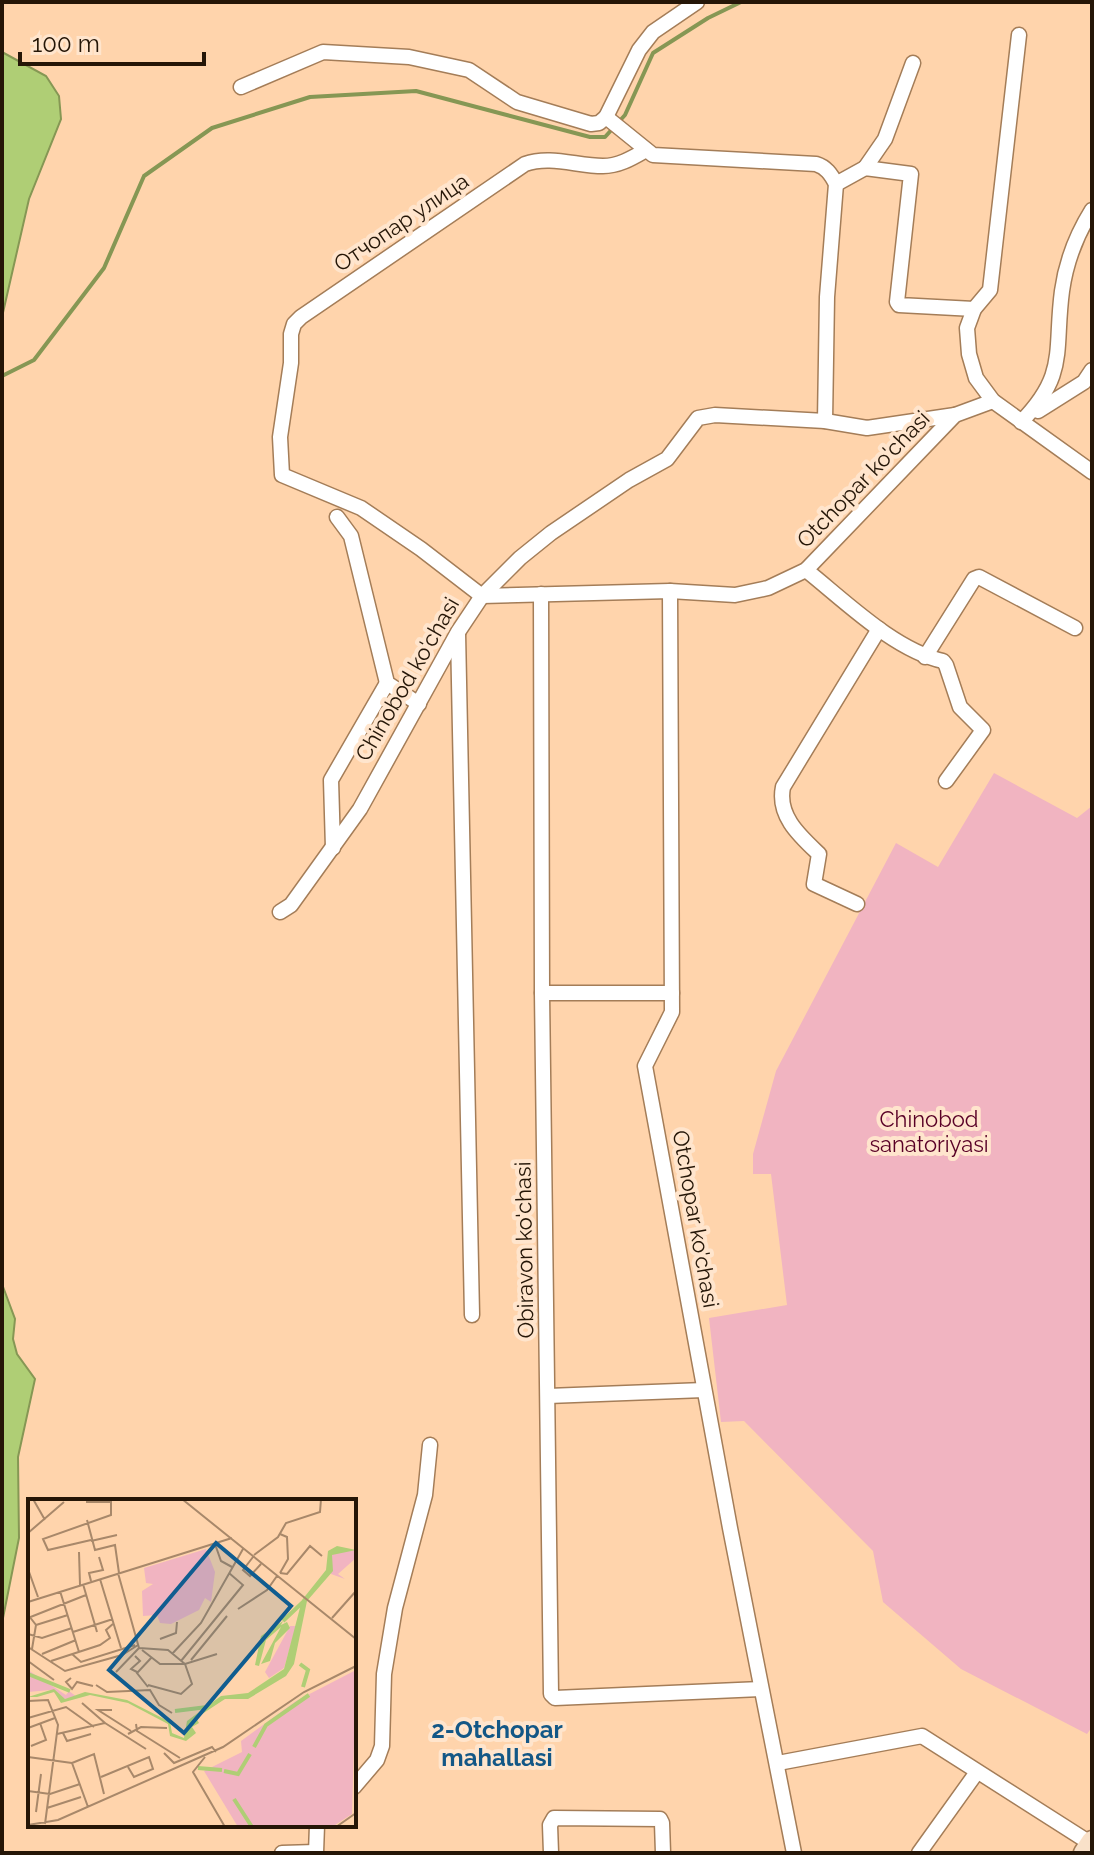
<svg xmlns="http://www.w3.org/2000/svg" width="1094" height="1855" font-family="Raleway,sans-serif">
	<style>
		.green { fill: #f1b4c1 }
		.water { fill: #afce75; stroke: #869754; stroke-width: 2 }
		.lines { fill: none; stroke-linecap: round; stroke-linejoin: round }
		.stream { stroke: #869754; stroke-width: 4 }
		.street-casing { stroke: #a47d58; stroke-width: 17 }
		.secondary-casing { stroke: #a47d58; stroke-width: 23 }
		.street { stroke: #fff; stroke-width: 14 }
		.secondary { stroke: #f9e1c9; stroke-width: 20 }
		.labels { text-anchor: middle; stroke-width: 8; stroke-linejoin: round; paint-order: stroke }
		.street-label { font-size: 22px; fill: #251607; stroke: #ffe5cd }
		.park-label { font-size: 22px; fill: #590026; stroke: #ffe5cd }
		.neighbourhood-label { font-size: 24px; font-weight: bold; fill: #135786; stroke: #ffe5cd }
		.inset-river { fill: none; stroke: #afce75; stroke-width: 4 }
		.inset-road { fill: none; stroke: #a8886a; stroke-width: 2 }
		.view { fill: #105d90; fill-opacity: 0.15; stroke: #105d90; stroke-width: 4 }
		.inset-edge { fill: none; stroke: #251607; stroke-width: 4 }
	</style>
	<rect width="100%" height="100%" fill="#ffd4ac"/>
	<path class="green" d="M994,773l83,45 15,-12v921l-5,7 -126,-65 -78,-67 -10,-51 -129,-130 -23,1 -12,-104 78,-13 -16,-131h-18v-20l23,-83 120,-228 42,24z"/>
	<g class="water">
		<path d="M2,52l44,24 13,20 2,23 -32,80 -27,118z"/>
		<path d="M2,1284l13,35 -2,20 4,15 18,25 -17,78 1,81 -17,85z"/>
	</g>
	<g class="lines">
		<path class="stream" d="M2,376l32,-16 70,-92 40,-92 68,-48 98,-31 106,-6 174,46h15l20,-22 28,-62 55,-35 33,-16"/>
		<g class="street-casing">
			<g id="street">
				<path d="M1019,35l-29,255 -16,19 -7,19 2,26 7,24 17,23 99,71"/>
				<path d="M241,87l82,-35 86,5 60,13 48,32 74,22 8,-1 7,-6 33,-67 14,-18 44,-30"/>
				<path d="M606,117l47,38 163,9c10,3 15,10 20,20l-9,113 -2,124"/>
				<path d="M646,150c-14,8 -27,16 -43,16 -26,0 -53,-11 -78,-2l-224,153 -7,7 -3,10v29l-11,74 2,38 79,33 60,41 61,47 188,-5 65,4 33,-7 38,-18 149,-155 38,-14"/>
				<path d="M865,168l20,-29 28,-76"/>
				<path d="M836,184l29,-16 46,6 -14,128 2,3 75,4"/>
				<path d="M1038,411l46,-29 8,-12"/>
				<path d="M1021,422c47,-48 33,-71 41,-131 4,-29 15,-57 30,-81"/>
				<path d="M337,517l14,19 36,147 32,21"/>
				<path d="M806,570c39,31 88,80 137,91l3,4 14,42 23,23 -37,51"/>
				<path d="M670,591l2,421 -27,54 85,462 64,325"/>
				<path d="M541,594l1,399 9,701 4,4 206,-9"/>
				<path d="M458,633l14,682"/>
				<path d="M925,657l49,-78 5,-2 96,51"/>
				<path d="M333,848l-2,-68 56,-97"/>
				<path d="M857,904l-43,-20 5,-30c-19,-18 -42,-38 -36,-67l96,-158"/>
				<path d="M280,912l11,-7 69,-96 98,-177 24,-36 38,-38 31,-25 78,-53 38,-21 31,-41 17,-3 110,6 42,7 88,-13"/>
				<path d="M542,993h130"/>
				<path d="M548,1396l156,-6"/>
				<path d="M778,1763l144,-27 168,107"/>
				<path d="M354,1787l23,-27 5,-14 2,-72 11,-66 30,-113 5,-50"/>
				<path d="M282,1853l33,-1"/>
				<path d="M316,1853l1,-28"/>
				<path d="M551,1853l-1,-28 4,-7 106,1 2,4 1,30"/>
				<path d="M919,1853l58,-81"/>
			</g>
		</g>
		<g class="secondary-casing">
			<path id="secondary" d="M1084,1853l8,-12"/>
		</g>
		<use href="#street" class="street"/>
		<use href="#secondary" class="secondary"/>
	</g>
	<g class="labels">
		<g class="street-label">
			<text transform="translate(401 222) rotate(-34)" y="8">Отчопар улица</text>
			<text transform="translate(863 479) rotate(-46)" y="8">Otchopar ko'chasi</text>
			<text transform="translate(407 679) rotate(-60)" y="8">Chinobod ko'chasi</text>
			<text transform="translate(696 1219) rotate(80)" y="8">Otchopar ko'chasi</text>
			<text transform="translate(524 1250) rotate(-91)" y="8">Obiravon ko'chasi</text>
		</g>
		<g class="park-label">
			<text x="929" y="1127">Chinobod<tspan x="929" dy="25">sanatoriyasi</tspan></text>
		</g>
		<g class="neighbourhood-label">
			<text x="497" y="1738">2-Otchopar<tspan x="497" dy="28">mahallasi</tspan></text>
		</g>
	</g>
	<g transform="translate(28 1499)">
		<rect width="328" height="328" fill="#ffd4ac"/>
		<path d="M178,50l9,23 -4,30 -6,-4 -6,12 -28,14 -11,-1 -3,-8 -14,1 -1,-25 11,-7 -7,-1 -2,-15zM310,51h18v8l-18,16 7,5 -14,-5 1,-19zM262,127h6l-12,42 -15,10 -4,-6zM0,171l38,25 3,-4 8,6 -12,2 -15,-9 -22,2zM328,171l-4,144 -20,13h-94l-34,-56 38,-19 -1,-11 55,-40z" fill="#f1b4c1"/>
		<path d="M309,47l19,4 -24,5 1,16 -26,30 -13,63 -8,12 -38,23h-23l-29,19 3,5 -7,4 4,6 -10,8 -16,-5 -2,-12 -40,-21 -38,-8 -29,8 -7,-11 -17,5h-9l26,-8 11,10 20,-7 42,8 43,22 2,11 12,5 3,-17 34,-25 27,-3 36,-24 18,-69 24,-30 2,-19zM255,122l-2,4 6,-3 3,6 -15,15 -5,18 -9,3 20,-37 -15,13 -7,26 -4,-1 6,-29z" fill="#afce75"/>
		<path class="inset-river" d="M255,122l20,-19M272,165l8,6 -5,17M0,175l42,17M147,212l32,-4M226,248l12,-22 43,-30M170,269l24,2M196,272l14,3 12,-20M206,300l18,28"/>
		<path class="inset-road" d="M5,0l12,21M154,0l174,140M58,3h25M59,21l8,30 20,-5 4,28M0,34l36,-31M63,41l-43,10 -5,-11 68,-24v-16M63,42l26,-6M187,45l6,17 11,6M51,53l1,33M226,56l24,-18 8,-14 34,-11 1,-13M225,58l-10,13 7,6 11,-12M0,70l10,28M90,74l21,75M252,74l7,1 23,-28 12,10M252,74l8,-14 -1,-22 -7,-3M72,80l21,69M63,82l-2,-8 14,-3 -4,-13M55,85l14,48M32,92l19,61M0,103l204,-64M210,110l29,-19 10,-14M1,117l7,9 -4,24M0,119l58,-23M304,119l24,-27M8,126l32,-10M45,133l40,-13M0,135l14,4 30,-10M132,140l16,-6 1,-11M0,148l37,24 57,-16 16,-10M111,149l29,2 17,14 7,20 -11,10 -33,-9M114,151l18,14h25l32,-10M14,155l34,-14M44,155l9,8 54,-17M144,155l29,-31 42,-74M107,157l5,5 -9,8 6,3M163,161l36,-44M0,162l26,19M23,162l49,-16 10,-7 -4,-8 8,-7M153,162l62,-76 -14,-12M88,173l23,-24M43,179l-5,4 6,7 5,-7 16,4M68,186l11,7 43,-2 9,15 13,8M120,188l-11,-14 15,-16M0,202l20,-1 10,25 -13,99M84,211h-14l33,21M0,219l38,-11 28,20M77,224l41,26M108,225l1,7 43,27M0,229l27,-10M35,234l4,8 24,-7M29,235l48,-11 -23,-20M100,235l13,-7 26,1M3,247l15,-6 -6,-17M136,254l10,10 38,-16 4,5M0,258l44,6M177,258l-12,15 32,55M44,264l22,-9 10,40M44,264l16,44M73,278l48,-20 4,12 -19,8 -6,-10M0,292l22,3 30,-10M19,309l34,-11M8,313l5,-38M0,326l30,-5 165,-73 81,-55 52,-26M308,328l20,-14"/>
		<path class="view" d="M188,44l75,63 -107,127 -75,-63z"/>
		<rect width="328" height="328" class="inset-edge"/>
	</g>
	<rect width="1094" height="1855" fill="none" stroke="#251607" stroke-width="8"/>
	<path d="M20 52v12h184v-12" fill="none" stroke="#251607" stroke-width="4"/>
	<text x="32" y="52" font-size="24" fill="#251607" stroke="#ffe5cd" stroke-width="6" paint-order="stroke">100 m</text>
</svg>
